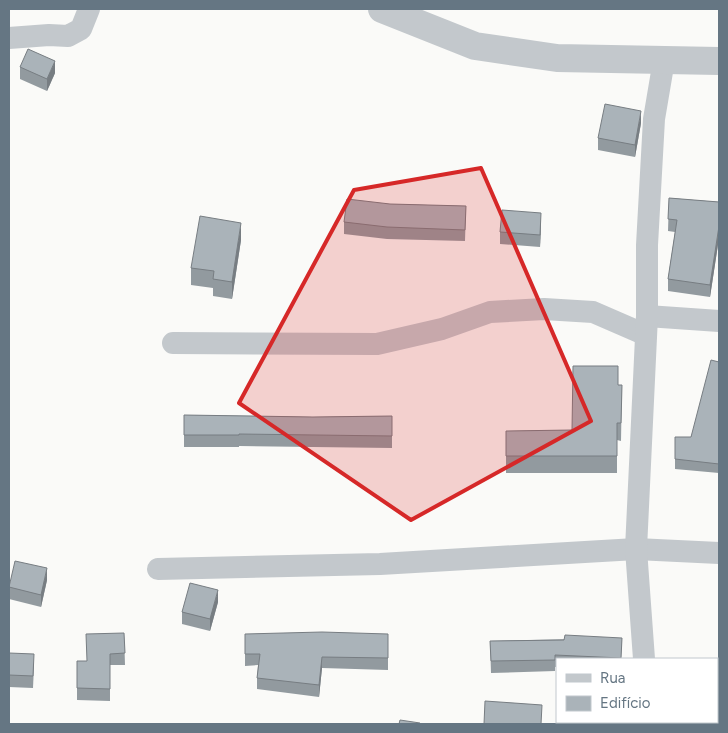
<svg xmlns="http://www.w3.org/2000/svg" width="728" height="733" font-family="Figtree,sans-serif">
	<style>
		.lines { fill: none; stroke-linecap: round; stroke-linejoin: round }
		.minor { stroke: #c3c8cc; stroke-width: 22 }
		.tertiary { stroke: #c3c8cc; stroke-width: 28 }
		.wall { fill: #929a9f }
		.shaded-wall { fill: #777d82 }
		.building { fill: #aab3b9; stroke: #777d82 }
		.marked { fill: #d62828; fill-opacity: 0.2; stroke: #d62828; stroke-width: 4; stroke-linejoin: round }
	</style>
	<rect width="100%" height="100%" fill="#fafaf8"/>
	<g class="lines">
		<g class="minor">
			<path d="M9,38l40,-3 19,1 13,-7 8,-20"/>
			<path d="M647,316l72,5"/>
			<path d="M173,343l204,1 65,-15 48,-17 54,-3 49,3 53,23"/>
			<path d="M158,569l222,-5 256,-15 83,4"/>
			<path d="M644,659l-8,-110 11,-233v-71l7,-126 10,-59"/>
			<path d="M651,722v2"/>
			<path d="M670,722l2,2"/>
		</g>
		<path class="tertiary" d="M382,9l93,37 82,12 162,3"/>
	</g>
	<g class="wall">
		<path d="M20,67l35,6 -8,18 -27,-12z"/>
		<path d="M641,123l-6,34 -37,-7v-12z"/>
		<path d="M669,198l50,4v36l-9,59 -42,-6v-12l7,-47 -7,-1z"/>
		<path d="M390,204l76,2 -1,35 -78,-2 -43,-5v-12z"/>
		<path d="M541,225l-1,22 -40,-3v-12z"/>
		<path d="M241,240l-9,59 -19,-3v-8l-22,-3v-17z"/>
		<path d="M719,362v111l-44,-4v-32h16z"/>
		<path d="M618,385h4l-1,56 -4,-1v33h-111v-42l66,-1z"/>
		<path d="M184,415l129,2 79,-1v32l-153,-2v1h-55z"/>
		<path d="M47,580l-6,27 -32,-8v-12z"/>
		<path d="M218,602l-8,29 -28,-7v-12z"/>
		<path d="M124,633l1,32h-15v36l-33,-1v-39h10z"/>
		<path d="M245,634h143v36l-66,-2 -3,29 -62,-8v-11l1,-13 -13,1z"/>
		<path d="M622,638l-1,21h-64v8h-2v4l-64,2 -1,-32z"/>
		<path d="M9,653l25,13 -1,22 -24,-1z"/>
	</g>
	<g class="shaded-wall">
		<path d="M55,61v12l-8,18v-12z"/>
		<path d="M641,111v12l-6,34v-12z"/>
		<path d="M541,213v12l-1,22v-12z"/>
		<path d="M241,223v17l-9,59v-17z"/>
		<path d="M719,226v12l-9,59v-12z"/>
		<path d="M47,568v12l-6,27v-12z"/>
		<path d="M218,590v12l-8,29v-12z"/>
		<path d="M322,657v11l-3,29v-12z"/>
	</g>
	<g class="building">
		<path d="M28,49l27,12 -8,18 -27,-12z"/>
		<path d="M605,104l36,7 -6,34 -37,-7z"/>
		<path d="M669,198l50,4v24l-9,59 -42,-6 9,-59 -9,-1z"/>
		<path d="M347,199l43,5 76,2 -1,24 -78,-3 -43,-5z"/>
		<path d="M502,210l39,3 -1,22 -40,-3z"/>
		<path d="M200,216l41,7 -9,59 -19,-3 1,-8 -23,-3z"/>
		<path d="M711,360l8,2v102l-44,-5v-22h16z"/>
		<path d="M573,366h45v19h4l-1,38h-4v33h-111v-25l66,-1z"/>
		<path d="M184,415l129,2 79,-1v20l-153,-2v1h-55z"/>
		<path d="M15,561l32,7 -6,27 -32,-8z"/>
		<path d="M190,583l28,7 -8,29 -28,-7z"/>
		<path d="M322,632l66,2v24l-66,-1 -3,28 -62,-7 3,-24h-15v-20z"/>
		<path d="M124,633l1,20 -15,1v35l-33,-1v-27h10l-1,-27z"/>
		<path d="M565,635l57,3 -1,20 -66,-3v5l-64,1 -1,-20 74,-1z"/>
		<path d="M9,653l25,1 -1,22 -24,-1z"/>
		<path d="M485,701l57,4 -1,19h-57z"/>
		<path d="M400,720l20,3v1h-21z"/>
		<rect x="592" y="722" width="38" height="2"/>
	</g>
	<path class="marked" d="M481,168l110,253 -180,99 -172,-117 115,-213z"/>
	<rect width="728" height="733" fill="none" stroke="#657683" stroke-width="20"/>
	<rect x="556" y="658" width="162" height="65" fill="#ffffff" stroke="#c1c8cd"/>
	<rect x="566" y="674" width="25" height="8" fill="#c3c8cc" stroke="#c1c8cd"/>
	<text x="600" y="683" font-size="15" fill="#657683">Rua</text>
	<rect x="566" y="696" width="25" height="15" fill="#aab3b9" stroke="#c1c8cd"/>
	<text x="600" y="708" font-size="15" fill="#657683">Edifício</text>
</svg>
